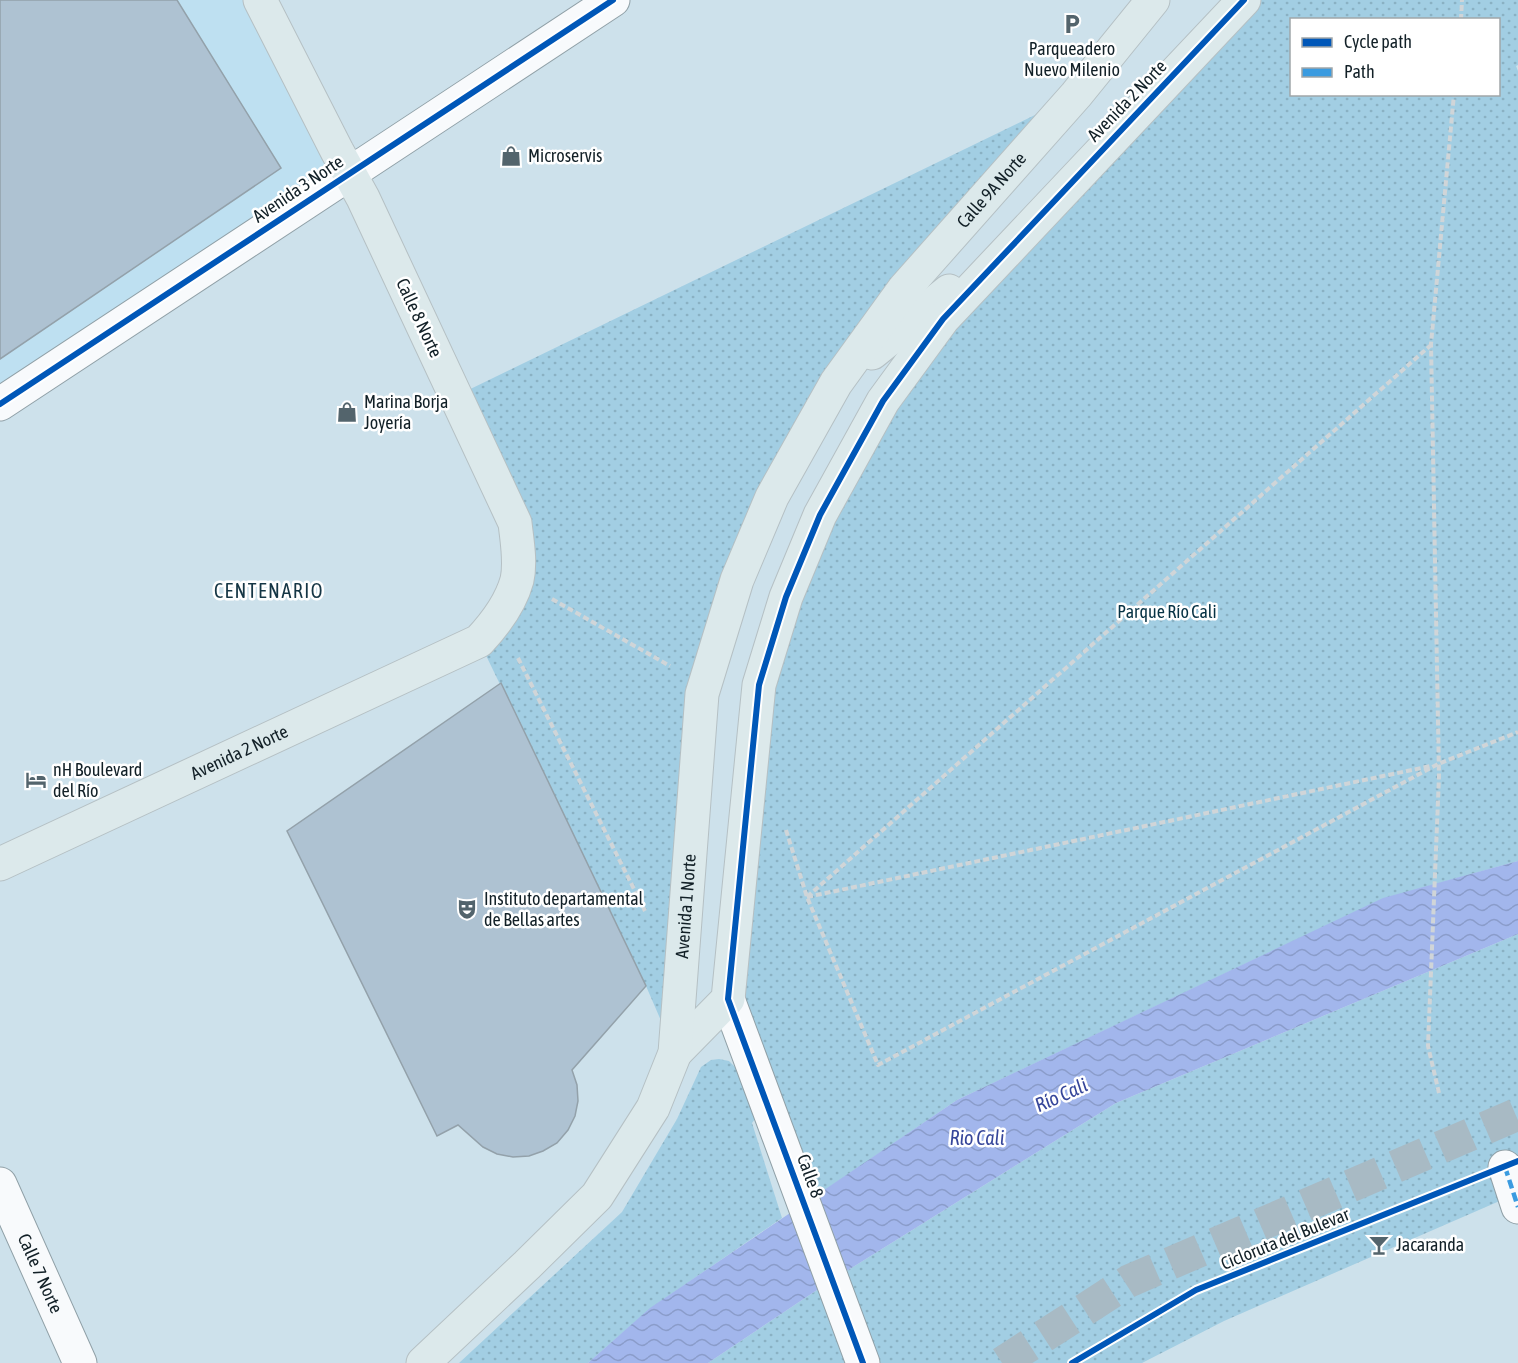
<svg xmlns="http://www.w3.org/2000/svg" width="1518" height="1363" font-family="'Asap Condensed',sans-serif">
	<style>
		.built { fill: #bee0f1 }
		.green { fill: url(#green-dots); fill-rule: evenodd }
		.water { fill: url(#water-waves) }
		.building { fill: #aec2d2; stroke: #93a1aa; stroke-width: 1.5 }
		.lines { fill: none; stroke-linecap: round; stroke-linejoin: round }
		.major-tunnel { stroke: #a8bac4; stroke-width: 33; stroke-dasharray: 33 16; stroke-linecap: butt }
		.minor-casing { stroke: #90a0a7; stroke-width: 35 }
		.major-casing { stroke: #b5c0c4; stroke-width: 35 }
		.path { stroke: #d0d5d8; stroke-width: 4; stroke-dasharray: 6 3; stroke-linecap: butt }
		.minor { stroke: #f8fafc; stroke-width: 33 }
		.major { stroke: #dce9eb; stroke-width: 33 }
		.quiet { stroke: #3a9be0; stroke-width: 4.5; stroke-dasharray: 9 4.5; stroke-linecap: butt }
		.cycleway-casing { stroke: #fff; stroke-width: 10 }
		.cycleway { stroke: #0057b8; stroke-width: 6 }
		.labels { text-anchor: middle; stroke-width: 5; stroke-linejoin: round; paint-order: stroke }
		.poi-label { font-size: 18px; fill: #122027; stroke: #fff; text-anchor: start }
		.street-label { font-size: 18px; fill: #122027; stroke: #fff }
		.park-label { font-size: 18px; fill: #063244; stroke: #fff }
		.neighbourhood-label { font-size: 20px; letter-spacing: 1.5px; fill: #153645; stroke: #fff }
		.water-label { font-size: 20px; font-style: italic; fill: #36469a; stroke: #fff }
	</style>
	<defs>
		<pattern id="green-dots" width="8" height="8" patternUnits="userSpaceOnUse" patternTransform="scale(1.5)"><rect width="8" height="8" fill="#a2cee3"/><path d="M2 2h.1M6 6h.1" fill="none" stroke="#8ab1c3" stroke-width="1.8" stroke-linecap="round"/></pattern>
		<pattern id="water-waves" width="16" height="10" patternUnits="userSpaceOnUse" patternTransform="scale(1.5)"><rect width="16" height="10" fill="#a2b6ec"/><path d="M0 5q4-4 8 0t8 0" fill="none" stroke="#8a9cca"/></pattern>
	</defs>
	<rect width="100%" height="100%" fill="#cde1eb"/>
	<path class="built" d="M0,0h260l88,173 -348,231z"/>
	<g class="green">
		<path d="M1244,0h274v65l-2,1 2,5v790l-135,38 -426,201 -151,103 -78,-204 28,-295 127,-303zM1292,20h206v74h-206z"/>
		<path d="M1076,95l-240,288 -129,292 -32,378 -29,-67 -167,-345 38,-60 -61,-185z"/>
		<path d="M1518,934v259l-294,128 -82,42h-434l121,-81 287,-179z"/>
		<path d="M719,1059l10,2 6,6 20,52 -3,4 30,95 -131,90 -63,55h-129l163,-151 55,-93 24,-52 10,-7z"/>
	</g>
	<path class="water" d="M1518,861v73l-402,169 -287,179 -121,81h-120l62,-55 307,-208 426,-202z"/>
	<g class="building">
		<path d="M0,0h177l104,168 -281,191z"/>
		<path d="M501,683l145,303 -74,84 5,15 1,16 -3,15 -7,14 -11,13 -14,8 -14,5 -16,1 -16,-3 -14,-7 -25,-22 -21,11 -150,-305z"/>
	</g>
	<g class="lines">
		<path class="major-tunnel" d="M1002,1363l127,-82 389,-167"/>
		<g class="minor-casing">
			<g id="minor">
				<path d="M0,404l613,-404"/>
				<path d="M728,999l135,364"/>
				<path d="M1505,1167l13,40"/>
				<path id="s1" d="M0,1184l80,179"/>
			</g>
		</g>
		<g class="major-casing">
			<g id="major">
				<path d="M872,353l77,-62"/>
				<path id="s2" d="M0,864l479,-223c15,-16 32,-39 38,-61 4,-18 0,-39 -2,-57l-152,-325 -26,-47 -77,-151"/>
				<path d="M675,1053l53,-54 31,-314 27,-88 34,-82 63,-114 60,-82 301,-319"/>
				<path id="s3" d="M423,1363l104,-98 70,-69 56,-88 22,-55 27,-359 35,-114 35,-83 64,-114 68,-94 172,-194 77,-95"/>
			</g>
		</g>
		<g class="path">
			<path d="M1461,20l1,-20"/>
			<path d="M552,599l118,67"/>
			<path d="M518,658l127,253"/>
			<path d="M786,830l21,67 71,168 560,-301 80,-32"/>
			<path d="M807,897l624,-552"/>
			<path d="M807,897l624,-131"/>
			<path d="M1439,1093l-11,-47 11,-270 -8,-432 23,-250"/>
		</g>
		<use href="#minor" class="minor"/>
		<use href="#major" class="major"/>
		<path class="quiet" d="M1505,1167l13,40"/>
		<g class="cycleway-casing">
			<g id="cycleway">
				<path d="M0,404l613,-404"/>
				<path d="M863,1363l-135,-364 31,-314 27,-88 34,-82 63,-114 60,-82 301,-319"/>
				<path d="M1072,1363l124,-73 322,-129"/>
			</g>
		</g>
		<use href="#cycleway" class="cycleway"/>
	</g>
	<defs>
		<g id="parking-bare" transform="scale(1.62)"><path d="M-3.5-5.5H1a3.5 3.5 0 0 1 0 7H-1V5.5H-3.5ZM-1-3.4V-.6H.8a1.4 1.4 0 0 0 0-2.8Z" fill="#53646c" stroke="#fff" stroke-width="2.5" paint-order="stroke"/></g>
		<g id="shop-bare" transform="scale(1.62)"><path d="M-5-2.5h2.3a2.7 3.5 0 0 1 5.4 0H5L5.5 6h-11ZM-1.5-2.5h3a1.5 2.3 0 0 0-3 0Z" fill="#53646c" stroke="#fff" stroke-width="2.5" paint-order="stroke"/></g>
		<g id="hotel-bare" transform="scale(1.62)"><path d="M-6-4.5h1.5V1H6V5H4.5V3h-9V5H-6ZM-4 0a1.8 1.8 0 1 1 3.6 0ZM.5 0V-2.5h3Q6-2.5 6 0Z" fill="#53646c" stroke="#fff" stroke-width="2.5" paint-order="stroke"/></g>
		<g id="theatre-bare" transform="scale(1.62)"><path d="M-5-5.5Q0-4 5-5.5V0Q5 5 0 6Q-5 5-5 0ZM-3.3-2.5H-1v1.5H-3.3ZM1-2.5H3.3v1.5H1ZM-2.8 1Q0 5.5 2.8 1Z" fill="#53646c" stroke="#fff" stroke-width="2.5" paint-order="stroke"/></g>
		<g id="bar-bare" transform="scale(1.62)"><path d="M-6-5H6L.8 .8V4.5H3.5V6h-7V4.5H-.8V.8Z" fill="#53646c" stroke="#fff" stroke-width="2.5" paint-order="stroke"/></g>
	</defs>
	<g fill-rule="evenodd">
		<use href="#parking-bare" x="1072" y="24"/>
		<use href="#shop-bare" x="511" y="156"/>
		<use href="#shop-bare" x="347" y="412"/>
		<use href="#hotel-bare" x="36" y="780"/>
		<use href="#theatre-bare" x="467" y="909"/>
		<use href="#bar-bare" x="1379" y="1245"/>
	</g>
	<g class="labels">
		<g class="poi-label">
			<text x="1072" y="55" text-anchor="middle">Parqueadero<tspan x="1072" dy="21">Nuevo Milenio</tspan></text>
			<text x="528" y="162">Microservis</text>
			<text x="364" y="408">Marina Borja<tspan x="364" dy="21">Joyería</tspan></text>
			<text x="53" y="776">nH Boulevard<tspan x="53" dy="21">del Río</tspan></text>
			<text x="484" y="905">Instituto departamental<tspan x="484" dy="21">de Bellas artes</tspan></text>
			<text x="1396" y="1251">Jacaranda</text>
		</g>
		<g class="street-label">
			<text transform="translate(1127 101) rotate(-46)" y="6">Avenida 2 Norte</text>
			<text transform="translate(298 189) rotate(-34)" y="6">Avenida 3 Norte</text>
			<text dy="6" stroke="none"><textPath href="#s3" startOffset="1353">Calle 9A Norte</textPath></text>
			<text transform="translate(419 318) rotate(65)" y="6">Calle 8 Norte</text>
			<text dy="6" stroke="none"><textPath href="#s2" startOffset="264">Avenida 2 Norte</textPath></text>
			<text dy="6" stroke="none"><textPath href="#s3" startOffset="552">Avenida 1 Norte</textPath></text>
			<text transform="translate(810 1176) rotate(70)" y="6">Calle 8</text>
			<text transform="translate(1285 1239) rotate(-22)" y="6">Cicloruta del Bulevar</text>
			<text dy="6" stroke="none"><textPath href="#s1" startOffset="98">Calle 7 Norte</textPath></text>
		</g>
		<g class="park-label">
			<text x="1167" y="618">Parque Río Cali</text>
		</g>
		<g class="neighbourhood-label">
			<text x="269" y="598">CENTENARIO</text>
		</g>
		<g class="water-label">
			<text transform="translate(1061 1095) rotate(-24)" y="7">Río Cali</text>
			<text x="977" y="1145">Rio Cali</text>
		</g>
	</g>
	<rect x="1290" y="18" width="210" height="78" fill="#ffffff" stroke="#a0a6a9" stroke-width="1.5"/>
	<rect x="1302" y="38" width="30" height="9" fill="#0057b8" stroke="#a0a6a9" stroke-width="1.5"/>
	<text x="1344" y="48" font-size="18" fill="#122027">Cycle path</text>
	<rect x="1302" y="68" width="30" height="9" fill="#3a9be0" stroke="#a0a6a9" stroke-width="1.5"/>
	<text x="1344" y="78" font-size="18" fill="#122027">Path</text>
</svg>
